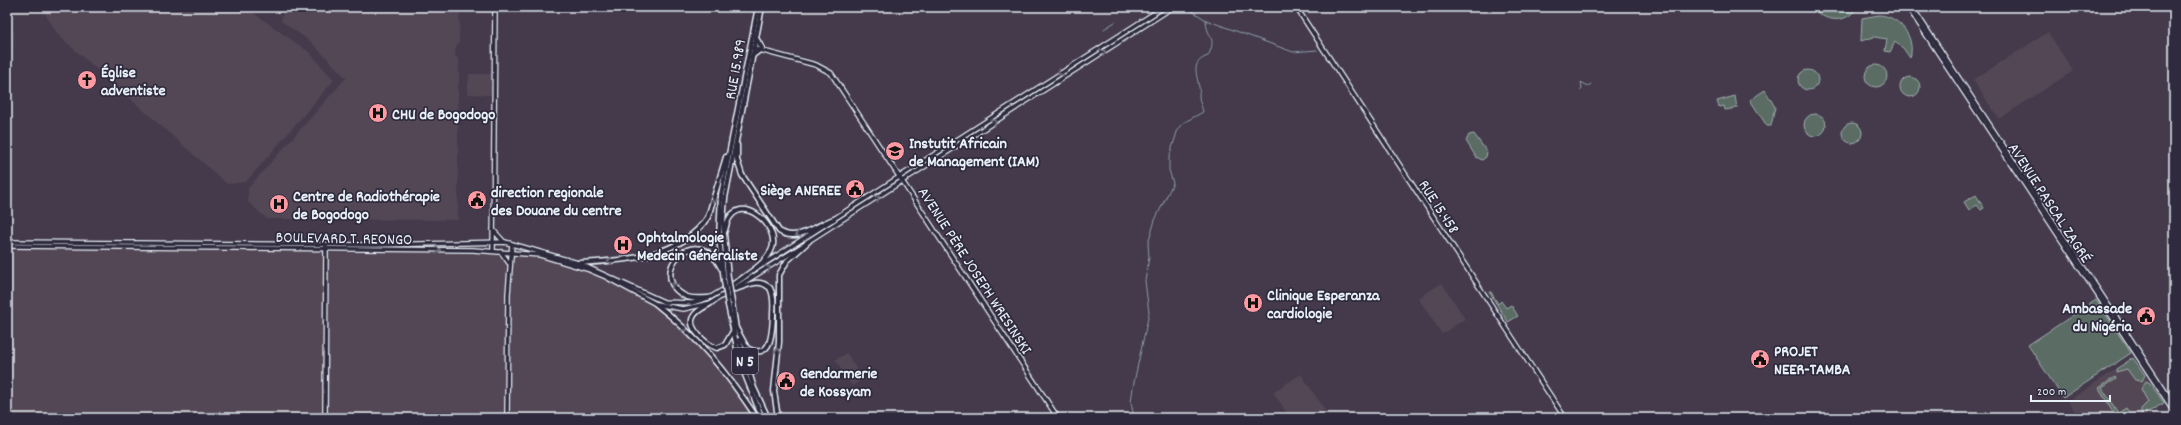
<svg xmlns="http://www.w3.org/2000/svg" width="2181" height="425" font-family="Dekko,sans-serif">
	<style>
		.built { fill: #534655 }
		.green { fill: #5a6c64; stroke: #a1aeae }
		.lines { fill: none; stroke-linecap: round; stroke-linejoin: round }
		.stream { stroke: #8d9cad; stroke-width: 1 }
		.secondary-casing { stroke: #e8f1f8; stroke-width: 6 }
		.primary-casing { stroke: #e8f1f8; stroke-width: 6 }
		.highway-casing { stroke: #e8f1f8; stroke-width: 7 }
		.secondary { stroke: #2f2a3d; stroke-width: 3.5 }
		.primary { stroke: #2f2a3d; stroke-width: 3.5 }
		.highway { stroke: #2f2a3d; stroke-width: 4 }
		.highway-bridge-casing { stroke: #e8f1f8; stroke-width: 7; stroke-linecap: butt }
		.highway-bridge { stroke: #2f2a3d; stroke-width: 4 }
		.oneway { stroke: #70707e }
		.labels { text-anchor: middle; stroke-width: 3.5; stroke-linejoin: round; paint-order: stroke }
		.shield { fill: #2f2a3d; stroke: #b0b5c0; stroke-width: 1 }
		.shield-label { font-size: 15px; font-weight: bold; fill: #e8f1f8 }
		.street-label { font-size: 16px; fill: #e8f1f8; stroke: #2f2a3d }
		.poi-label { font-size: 16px; font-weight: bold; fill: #e8f1f8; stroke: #2f2a3d; text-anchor: start }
	</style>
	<rect width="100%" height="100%" fill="#443a4b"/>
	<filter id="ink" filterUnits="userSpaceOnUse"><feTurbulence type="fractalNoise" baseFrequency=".025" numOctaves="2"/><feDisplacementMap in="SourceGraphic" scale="8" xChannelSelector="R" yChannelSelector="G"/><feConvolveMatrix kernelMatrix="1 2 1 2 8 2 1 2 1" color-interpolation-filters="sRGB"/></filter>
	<g filter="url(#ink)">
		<g class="built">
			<path d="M41,7h204l64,45 25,28 -88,102 -19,2 -169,-149z"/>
			<path d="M285,7h175l-1,36 -3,4 -1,9 4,3v23l-2,8 1,1v129l-191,-1 -19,-17v-14l98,-110 -35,-36 -30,-21z"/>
			<path d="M7,32h7l-4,83h-3z"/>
			<path d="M2048,32l25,39 -74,48 -26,-39z"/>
			<path d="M469,74h22v21l-24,-1z"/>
			<path d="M7,246l298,2 22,5 98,-3 101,3 61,16 69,35 46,40 55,74h-750z"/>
			<path d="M1442,283l23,36 -23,15 -24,-36z"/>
			<path d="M847,353l15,26 -10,7 -17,-26z"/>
			<path d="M2133,358l31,45 -23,15h-62l-11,-17z"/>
			<path d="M1301,374l24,36 -12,8h-23l-17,-26z"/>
		</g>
		<g class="green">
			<path d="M1812,7h45c-10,18 -34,15 -45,0z"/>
			<path d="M1879,15c21,1 37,23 31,43l-7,-10 -8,-6 -5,10 -5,-1 2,-12 -13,-2 -13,4 1,-23z"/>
			<circle cx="1876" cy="76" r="11"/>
			<circle cx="1808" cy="80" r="10"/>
			<circle cx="1910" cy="87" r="10"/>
			<path d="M1765,90l10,17 -4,19h-4l-17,-26z"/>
			<path d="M1735,96l2,12 -12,2 -1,-4 -5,1 -2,-6z"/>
			<circle cx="1815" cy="125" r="11"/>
			<circle cx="1852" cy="133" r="10"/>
			<path d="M1474,134l13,18 -1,5 -4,3 -6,-3 -10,-16 3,-6z"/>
			<path d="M1976,195l8,13 -3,2 -4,-5 -8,5 -5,-8z"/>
			<path d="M1489,292h2l7,12 3,-3 5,7 5,-3 7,11 -10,6z"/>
			<path d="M2096,300l35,53 -68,45 -35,-53z"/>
			<path d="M2133,358l12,17 -3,6 -7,-1 -8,-11 -11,3v-3z"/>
			<path d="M2115,377l1,2 -14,9 16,25 8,-5 2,3 -5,7h-6l-18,-30z"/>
			<path d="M2146,381l4,2 14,20 -19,11 -4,-1v-4l7,-7 -7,-13z"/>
		</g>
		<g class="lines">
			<g class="stream">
				<path d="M1186,7l20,13 87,32 24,-2"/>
				<path d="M1192,12l8,-5"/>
				<path d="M1104,29l11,-7"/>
				<path d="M1580,90l2,-2 -1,-6 7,4 3,-2"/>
				<path d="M1134,418l-3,-16 2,-15 16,-74 -4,-32 4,-24 -1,-13 7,-24 18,-37 -4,-13v-12l8,-26 6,-9 20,-11c-1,-6 -4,-10 -4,-16 0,-3 1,-6 0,-9 -2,-13 -9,-25 9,-31 10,-20 -2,-18 -2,-36"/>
			</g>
			<g class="secondary-casing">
				<g id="secondary">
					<path d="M1296,7l269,411"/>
					<path d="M1908,7l266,404"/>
					<path d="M1912,7l262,398"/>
					<path d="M752,48l64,17 15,8 227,345"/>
					<path d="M493,251l2,-244"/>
					<path d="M325,418l1,-174"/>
					<path d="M507,418l1,-124 4,-50"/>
				</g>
			</g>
			<g class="primary-casing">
				<g id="primary">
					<path d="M493,230l11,12"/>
					<path d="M7,242l369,3 129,-3 73,21 86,39 28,1 19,-6 25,-15"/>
					<path d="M807,242l366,-235"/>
					<path d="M7,246l466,4 67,5 47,14 19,8 50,27 27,5 28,-6 91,-57"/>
					<path d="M501,252l8,11"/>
					<path d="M759,267l405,-260"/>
				</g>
			</g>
			<g class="highway-casing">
				<g id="highway">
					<path d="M756,38l6,10"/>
					<path d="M752,56l8,-6"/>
					<path d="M737,145v15l5,15 37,56c18,12 37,-6 55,-12"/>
					<path d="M725,230c9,-45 59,-4 46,21 -7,14 -25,24 -37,33"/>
					<path d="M578,263c44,-2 103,-5 130,-46l18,-60"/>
					<path d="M728,278l-5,-56 2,-24 37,-191"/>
					<path d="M724,281l-5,-43 2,-43 37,-188"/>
					<path d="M735,289c13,-3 23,-12 35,-1 5,9 3,19 3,28 -1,17 -1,45 -26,32l-11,-20"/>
					<path d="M708,298c-8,0 -18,2 -25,-3 -36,-21 13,-76 38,-27"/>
					<path d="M732,302l4,27"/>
					<path d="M711,303c-6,4 -15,7 -18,14 -6,11 14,28 24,31l8,-3 7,-12"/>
					<path d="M656,304c42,33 71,69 101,114"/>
					<path d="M728,305l12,57 22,56"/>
					<path d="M739,340l15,48 14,30"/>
					<path d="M778,418l-4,-27 5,-49v-67l8,-14 22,-20"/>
				</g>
			</g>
			<use href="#secondary" class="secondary"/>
			<use href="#primary" class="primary"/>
			<use href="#highway" class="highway"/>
			<g class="highway-bridge-casing">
				<g id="highway-bridge">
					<path d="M728,278l4,24"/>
					<path d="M724,281l4,24"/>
				</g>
			</g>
			<use href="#highway-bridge" class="highway-bridge"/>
		</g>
		<defs><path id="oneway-chevron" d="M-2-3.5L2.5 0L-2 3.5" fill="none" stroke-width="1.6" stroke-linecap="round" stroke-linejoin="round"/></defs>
		<g class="oneway">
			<use href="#oneway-chevron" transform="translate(1103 52) rotate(-32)"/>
			<use href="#oneway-chevron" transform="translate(1060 73) rotate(147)"/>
			<use href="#oneway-chevron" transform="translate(994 122) rotate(-33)"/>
			<use href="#oneway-chevron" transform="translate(877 198) rotate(-32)"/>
			<use href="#oneway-chevron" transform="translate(714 200) rotate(106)"/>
			<use href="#oneway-chevron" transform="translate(798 234) rotate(165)"/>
			<use href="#oneway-chevron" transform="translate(438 250)"/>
			<use href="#oneway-chevron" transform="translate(610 261) rotate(172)"/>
			<use href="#oneway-chevron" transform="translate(768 268) rotate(-33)"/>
			<use href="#oneway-chevron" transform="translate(674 285) rotate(-119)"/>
			<use href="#oneway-chevron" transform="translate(685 329) rotate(42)"/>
			<use href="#oneway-chevron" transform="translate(778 351) rotate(-84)"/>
		</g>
	</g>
	<defs>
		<g id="church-disc" transform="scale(1)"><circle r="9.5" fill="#ff9aa2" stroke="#2f2a3d"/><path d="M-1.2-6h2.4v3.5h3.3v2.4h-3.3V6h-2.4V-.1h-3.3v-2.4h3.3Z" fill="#111"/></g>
		<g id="hospital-disc" transform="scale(1)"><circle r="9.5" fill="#ff9aa2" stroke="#2f2a3d"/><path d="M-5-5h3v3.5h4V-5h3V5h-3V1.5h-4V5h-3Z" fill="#111"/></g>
		<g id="university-disc" transform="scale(1)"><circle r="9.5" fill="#ff9aa2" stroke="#2f2a3d"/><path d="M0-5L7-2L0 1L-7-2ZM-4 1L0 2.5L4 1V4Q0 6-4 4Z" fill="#111"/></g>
		<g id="civic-disc" transform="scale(1)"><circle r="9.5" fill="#ff9aa2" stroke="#2f2a3d"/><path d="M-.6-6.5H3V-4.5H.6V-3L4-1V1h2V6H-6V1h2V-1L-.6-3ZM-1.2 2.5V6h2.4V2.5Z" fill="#111"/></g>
	</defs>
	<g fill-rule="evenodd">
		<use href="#church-disc" x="87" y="80"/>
		<use href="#hospital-disc" x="378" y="113"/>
		<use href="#university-disc" x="895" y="151"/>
		<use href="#civic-disc" x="855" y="189"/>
		<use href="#civic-disc" x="477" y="200"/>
		<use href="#hospital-disc" x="279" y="204"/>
		<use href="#hospital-disc" x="623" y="245"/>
		<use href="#hospital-disc" x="1253" y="303"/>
		<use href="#civic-disc" x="2146" y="316"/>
		<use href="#civic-disc" x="1760" y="359"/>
		<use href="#civic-disc" x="786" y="381"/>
	</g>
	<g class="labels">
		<rect class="shield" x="732" y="348" width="26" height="26" rx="3"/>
		<g class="shield-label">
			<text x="745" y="366">N 5</text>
		</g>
		<g class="street-label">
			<text transform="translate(734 69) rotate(-80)" y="6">RUE 15.989</text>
			<text transform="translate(2051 202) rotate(57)" y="6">AVENUE PASCAL ZAGRÉ</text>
			<text transform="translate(1440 206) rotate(57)" y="6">RUE 15.458</text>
			<text transform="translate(344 237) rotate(1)" y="6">BOULEVARD T. REONGO</text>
			<text transform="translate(976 270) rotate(57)" y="6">AVENUE PÈRE JOSEPH WRESINSKI</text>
		</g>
		<g class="poi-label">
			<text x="101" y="77">Église<tspan x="101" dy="18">adventiste</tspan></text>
			<text x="392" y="119">CHU de Bogodogo</text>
			<text x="909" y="148">Instutit Africain<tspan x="909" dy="18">de Management (IAM)</tspan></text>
			<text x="841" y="195" text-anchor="end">Siège ANEREE</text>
			<text x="491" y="197">direction regionale<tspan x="491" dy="18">des Douane du centre</tspan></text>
			<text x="293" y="201">Centre de Radiothérapie<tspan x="293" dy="18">de Bogodogo</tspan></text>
			<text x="637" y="242">Ophtalmologie<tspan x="637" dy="18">Medecin Généraliste</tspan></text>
			<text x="1267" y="300">Clinique Esperanza<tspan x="1267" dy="18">cardiologie</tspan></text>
			<text x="2132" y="313" text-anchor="end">Ambassade<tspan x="2132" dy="18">du Nigéria</tspan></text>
			<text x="1774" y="356">PROJET<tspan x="1774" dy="18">NEER-TAMBA</tspan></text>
			<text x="800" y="378">Gendarmerie<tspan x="800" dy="18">de Kossyam</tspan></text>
		</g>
	</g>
	<rect width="2181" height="425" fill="none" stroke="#2f2a3d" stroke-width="24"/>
	<rect x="12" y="12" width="2157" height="401" fill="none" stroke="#e8f1f8" stroke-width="1.5" filter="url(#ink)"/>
	<path d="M2031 395v6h79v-6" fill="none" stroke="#e8f1f8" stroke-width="2"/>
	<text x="2037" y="395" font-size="12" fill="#e8f1f8" stroke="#2f2a3d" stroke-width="3" paint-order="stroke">200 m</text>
</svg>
